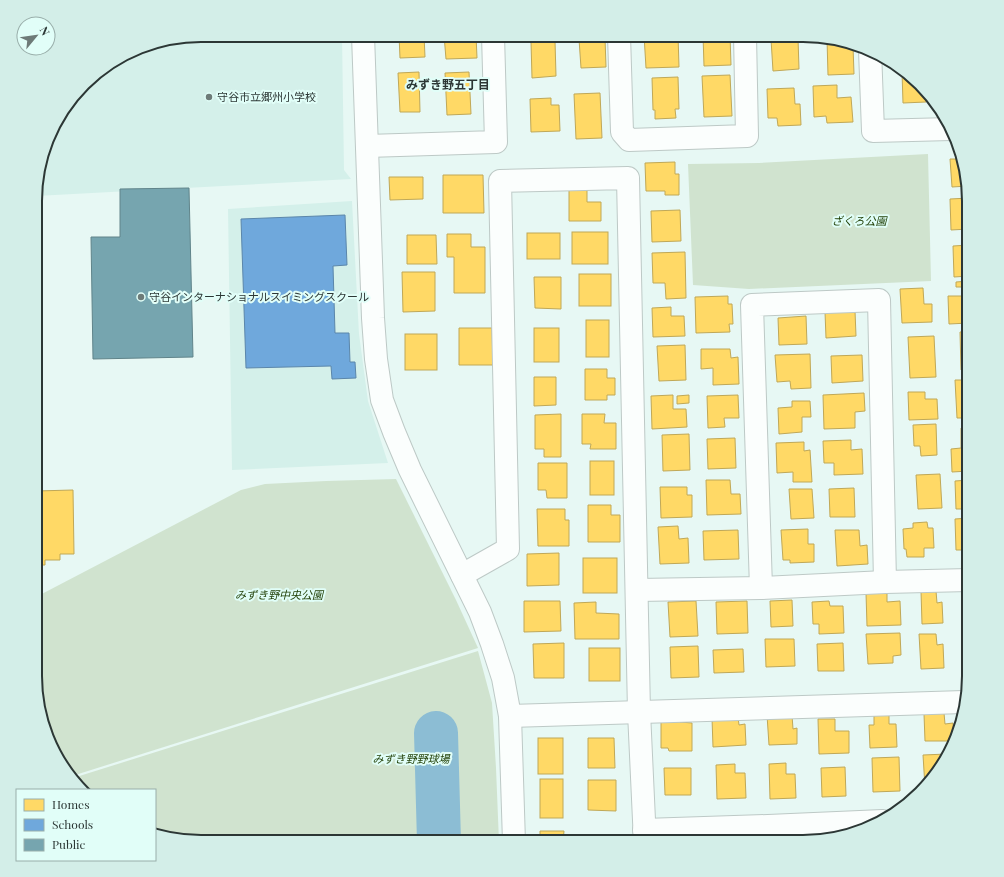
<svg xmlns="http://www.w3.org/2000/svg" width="1004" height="877" font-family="'Playfair Display','Noto Sans JP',serif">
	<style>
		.built { fill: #d4f0ea }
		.green { fill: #d0e3cf }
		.homes { fill: #ffd966; stroke: #c0a857 }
		.schools { fill: #6fa8dc; stroke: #5b86aa }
		.public { fill: #76a5af; stroke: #60848a }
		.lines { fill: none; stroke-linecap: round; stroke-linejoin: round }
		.river { stroke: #8cbdd4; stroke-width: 44 }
		.street-casing { stroke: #bdc9c6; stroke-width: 24 }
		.secondary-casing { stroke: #bdc9c6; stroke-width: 24 }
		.street { stroke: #fbfefd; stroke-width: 22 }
		.secondary { stroke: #fbfefd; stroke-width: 22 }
		.poi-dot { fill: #6d7b78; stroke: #e1fef8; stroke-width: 1.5 }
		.labels { text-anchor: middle; stroke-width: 4; stroke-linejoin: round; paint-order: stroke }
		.poi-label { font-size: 11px; fill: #2c3735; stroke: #e1fef8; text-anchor: start }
		.park-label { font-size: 11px; font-style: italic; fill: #24430a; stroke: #e1fef8 }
		.neighbourhood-label { font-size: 12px; font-weight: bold; fill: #2c3735; stroke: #e1fef8 }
		.rim { fill: none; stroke: #2c3735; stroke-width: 2 }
	</style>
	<rect width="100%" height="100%" fill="#e7f8f4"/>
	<g class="built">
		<path d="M201,35h141l2,135 7,9 -315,17v-17l21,-61 35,-42 55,-32z"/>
		<path d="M352,201l7,133 9,67 20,62 -156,7 -4,-261z"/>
	</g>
	<g class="green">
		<path d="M928,154l3,127 -182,8 -56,-4 -5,-121 71,-1z"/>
		<path d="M396,479l60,121 22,48 -406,128 -24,-36 -13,-53 1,-90 205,-107 24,-6 61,-3z"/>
		<path d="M478,651l14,52 4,65 3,74h-298l-46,-9v-43h-74l-8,-12z"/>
	</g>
	<g class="homes">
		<path d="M399,35h25l1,22 -25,1z"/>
		<path d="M444,35h32l1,23 -31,1z"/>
		<path d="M644,35h34l1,32 -33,1z"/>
		<path d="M703,35h27l1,30 -27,1z"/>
		<path d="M605,38l1,29 -25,1 -2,-29z"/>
		<path d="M798,38l1,31 -26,2 -2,-32z"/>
		<path d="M827,39l26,7 1,28 -26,1z"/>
		<path d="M555,41l1,35 -24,2 -1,-36z"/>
		<path d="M419,72l1,40h-20l-2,-39z"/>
		<path d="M469,72l2,42 -24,1 -2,-42z"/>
		<path d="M902,72h2l17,12 5,8v10l-23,1z"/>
		<path d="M730,75l2,41 -28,1 -2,-41z"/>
		<path d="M678,77l1,32h-4l1,9 -21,1v-9h-2l-1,-32z"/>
		<path d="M837,85v13l14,-1 2,25 -26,1 -1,-7 -12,1 -1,-31z"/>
		<path d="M794,88l1,16h5l1,21 -23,1 -1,-8h-9l-1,-29z"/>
		<path d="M600,93l2,45 -26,1 -2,-45z"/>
		<path d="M551,98v7h8l1,26 -29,1 -1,-33z"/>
		<path d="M950,159h11l7,27 -16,1z"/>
		<path d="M675,162v12h4v21h-14v-4h-19l-1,-28z"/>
		<path d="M443,175h40l1,38h-41z"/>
		<path d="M389,177h34v22l-33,1z"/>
		<path d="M569,187h18v15h14v19h-32z"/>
		<path d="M969,198v31l-18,1 -1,-31z"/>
		<path d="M680,210l1,31 -29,1 -1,-31z"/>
		<rect x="572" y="232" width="36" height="32"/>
		<rect x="527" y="233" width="33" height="26"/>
		<path d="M447,234h24v13h14v46h-31v-36h-7z"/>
		<path d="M407,235h29l1,29h-30z"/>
		<path d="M969,245v31l-15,1 -1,-31z"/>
		<path d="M685,252l1,46 -20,1 -1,-16h-12l-1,-30z"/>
		<path d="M402,272h33v39l-32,1z"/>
		<rect x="579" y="274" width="32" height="32"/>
		<path d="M534,277h27v32l-26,-1z"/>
		<path d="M969,281v6h-13v-5z"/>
		<path d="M923,288l1,16h8v18l-30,1 -2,-34z"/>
		<path d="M728,296v8h4l1,20h-4l1,8 -34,1 -1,-36z"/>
		<path d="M948,296h21v27l-20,1z"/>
		<path d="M671,307v9h13l1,20 -32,1 -1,-29z"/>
		<path d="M855,311l1,25 -30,2 -1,-26z"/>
		<path d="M806,316l1,28 -28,1 -1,-27z"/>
		<rect x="586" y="320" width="23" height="37"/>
		<path d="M459,328h33l1,37h-34z"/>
		<rect x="534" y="328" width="25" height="34"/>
		<path d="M969,331v39h-8l-1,-38z"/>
		<rect x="405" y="334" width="32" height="36"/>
		<path d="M934,336l2,41 -26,1 -2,-41z"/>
		<path d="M685,345l1,35 -27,1 -2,-35z"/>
		<path d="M701,349h29l1,9 7,-1 1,27 -26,1v-17l-12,1z"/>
		<path d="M810,354l1,34 -20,1 -1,-8 -13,1 -2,-27z"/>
		<path d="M862,355l1,26 -31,2 -1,-27z"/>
		<path d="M585,369h22v9h8v17h-8v5h-22z"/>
		<path d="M534,377h22v28l-22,1z"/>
		<path d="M955,380h14v38h-12z"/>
		<path d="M908,392h17v7h12l1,20 -29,1z"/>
		<path d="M864,393l1,18 -10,1v16l-31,1 -1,-34z"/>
		<path d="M673,395v14h13l1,18 -35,2 -1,-33z"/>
		<path d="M689,395v8l-12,1v-8z"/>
		<path d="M738,395l1,23h-15l1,9 -17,1 -1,-32z"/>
		<path d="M792,401h18l1,16h-9v15l-23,2 -1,-26 14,-1z"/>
		<path d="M561,414v43h-17v-8h-9v-34z"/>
		<path d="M582,414h23l-1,9h12v26h-26l1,-5h-9z"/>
		<path d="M936,424l1,31 -16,1 -1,-10h-6l-1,-21z"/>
		<path d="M969,427v44l-17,1 -1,-23 10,-1v-20z"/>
		<rect x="36" y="433" width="3" height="22"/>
		<path d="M689,434l1,36 -27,1 -1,-36z"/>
		<path d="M735,438l1,30 -28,1 -1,-30z"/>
		<path d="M851,440v10l11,-1 1,25 -29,1v-12h-10l-1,-22z"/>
		<path d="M804,442v9l6,-1 2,32h-19v-10l-16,1 -1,-30z"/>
		<rect x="590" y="461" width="24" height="34"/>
		<path d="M538,463h29v35h-20l-1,-8h-8z"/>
		<path d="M940,474l2,34 -24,1 -2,-34z"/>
		<path d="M706,480h24l1,14h9l1,20 -34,1z"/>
		<path d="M969,480v29h-13l-1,-28z"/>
		<path d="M660,487h27v8h5v22l-31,1z"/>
		<path d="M854,488l1,29h-25l-1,-28z"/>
		<path d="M789,489h23l2,29 -23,1z"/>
		<path d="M73,490l1,64h-14v6h-15v5h-9v-35l6,-1v-9h-6v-29z"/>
		<path d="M588,505h23v10h9v27h-32z"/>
		<path d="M537,509h28v11h4v26h-31z"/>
		<path d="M969,518v32h-13l-1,-31z"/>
		<path d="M927,522l1,6h5l1,20h-10v9h-17l-1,-8h-2l-1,-20 10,-1v-5z"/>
		<path d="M678,526l1,13 9,-1 1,25 -29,1 -2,-37z"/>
		<path d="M808,529v15h6v18l-24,1v-3h-7l-2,-30z"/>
		<path d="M738,530l1,29 -35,1 -1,-29z"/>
		<path d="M835,530h24l1,16 7,-1 1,19 -31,2z"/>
		<path d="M559,553v32l-32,1v-32z"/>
		<rect x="583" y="558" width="34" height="35"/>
		<path d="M921,591h15l1,12 5,-1 1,21 -21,1z"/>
		<path d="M887,592v10l13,-1 1,24 -34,1 -1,-33z"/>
		<path d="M792,600l1,26 -22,1 -1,-26z"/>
		<path d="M524,601h36l1,30 -37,1z"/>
		<path d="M696,601l2,35 -28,1 -2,-35z"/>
		<path d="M747,601l1,32 -31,1 -1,-32z"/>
		<path d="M829,601l1,5h13l1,27 -25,1v-10h-6l-1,-22z"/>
		<path d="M596,602v11l23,1v25h-44l-1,-36z"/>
		<path d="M900,633l1,22 -8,1v7l-25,1 -2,-30z"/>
		<path d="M919,634h17l1,11 6,-1 1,24 -23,1z"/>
		<path d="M765,639h29l1,27 -29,1z"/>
		<path d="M564,643v35h-30l-1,-34z"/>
		<path d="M843,643l1,28h-26l-1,-27z"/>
		<path d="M698,646l1,31 -28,1 -1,-31z"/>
		<rect x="589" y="648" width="31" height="33"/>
		<path d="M743,649l1,23 -30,1 -1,-23z"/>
		<path d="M889,713v11h7l1,23 -27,1 -1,-23h5v-11z"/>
		<path d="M944,713l1,11 8,-1 1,18h-29l-1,-27z"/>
		<path d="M767,715h25l1,14 4,-1v16l-28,1z"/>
		<path d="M738,717l1,8 6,-1 1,21 -33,2 -1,-29z"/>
		<path d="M661,718h19v4l12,1v28h-23l-1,-3h-7z"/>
		<path d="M818,719h17v12h14v22l-30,1z"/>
		<rect x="538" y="738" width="25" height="36"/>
		<path d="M588,738h26l1,30h-27z"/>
		<path d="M947,754l-22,33 -2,-32z"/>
		<path d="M899,757l1,34 -27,1 -1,-34z"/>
		<path d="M786,763v11h9l1,24 -26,1 -1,-35z"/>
		<path d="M735,764v9h10l1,25 -29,1 -1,-34z"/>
		<path d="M845,767l1,29 -24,1 -1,-29z"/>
		<path d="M664,768h27v27h-26z"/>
		<rect x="540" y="779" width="23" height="39"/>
		<path d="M588,780h28v31l-28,-1z"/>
		<path d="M540,831h24l-1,11h-23z"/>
		<path d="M815,833v8l-30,1 -1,-8z"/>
		<path d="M742,836v6h-29v-5z"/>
		<path d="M591,838l23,1v3h-23z"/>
	</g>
	<path class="schools" d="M345,215l2,50 -14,1 2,67h14l1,29h5l1,16 -24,1 -1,-13 -85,2 -5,-149z"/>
	<path class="public" d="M189,188l4,169 -100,2 -2,-122h29v-48z"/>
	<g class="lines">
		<path class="river" d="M436,733l3,109"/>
		<g class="street-casing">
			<g id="street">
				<path d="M619,35l3,97 7,8 118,-4 -2,-101"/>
				<path d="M870,50l3,81 78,-2"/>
				<path d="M367,146l129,-4 -3,-107"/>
				<path d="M462,575l46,-26 -8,-368 128,-3 11,534 6,130"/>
				<path d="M761,588l-9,-283 127,-5 6,282"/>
				<path d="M637,590l124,-2 124,-6 84,-2"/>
				<path d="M510,716l454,-14"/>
				<path d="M644,830l124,-4 115,-5"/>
			</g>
		</g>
		<g class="secondary-casing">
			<path id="secondary" d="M363,35l10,283 3,41 6,41 12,32 16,38 70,142 12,32 11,34 7,38 4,126"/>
		</g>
		<use href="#street" class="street"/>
		<use href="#secondary" class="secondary"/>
	</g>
	<g class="poi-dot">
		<circle cx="209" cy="97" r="4"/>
		<circle cx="141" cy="297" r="4"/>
	</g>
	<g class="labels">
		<g class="poi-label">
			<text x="217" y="101">守谷市立郷州小学校</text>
			<text x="149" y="301">守谷インターナショナルスイミングスクール</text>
		</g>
		<g class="park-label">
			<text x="859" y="225">ざくろ公園</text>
			<text x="279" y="599">みずき野中央公園</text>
			<text x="411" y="763">みずき野野球場</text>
		</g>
		<g class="neighbourhood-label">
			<text x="448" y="89">みずき野五丁目</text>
		</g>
	</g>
	<path d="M0 0H1004V877H0ZM201 42H803A159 159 0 0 1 962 201V676A159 159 0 0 1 803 835H201A159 159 0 0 1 42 676V201A159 159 0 0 1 201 42Z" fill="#d3eee8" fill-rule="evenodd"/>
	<path class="rim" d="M201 42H803A159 159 0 0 1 962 201V676A159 159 0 0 1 803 835H201A159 159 0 0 1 42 676V201A159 159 0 0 1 201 42Z"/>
	<rect x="16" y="789" width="140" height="72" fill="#e1fef8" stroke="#99aeaa"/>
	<rect x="24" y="799" width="20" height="12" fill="#ffd966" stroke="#99aeaa"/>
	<text x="52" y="809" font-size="12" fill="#2c3735">Homes</text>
	<rect x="24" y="819" width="20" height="12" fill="#6fa8dc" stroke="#99aeaa"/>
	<text x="52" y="829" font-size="12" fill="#2c3735">Schools</text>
	<rect x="24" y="839" width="20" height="12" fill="#76a5af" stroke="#99aeaa"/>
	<text x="52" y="849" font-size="12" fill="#2c3735">Public</text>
	<g transform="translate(36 36) rotate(61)"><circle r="19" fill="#e1fef8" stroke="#99aeaa"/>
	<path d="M0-3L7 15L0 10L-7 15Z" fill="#6d7b78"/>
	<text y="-6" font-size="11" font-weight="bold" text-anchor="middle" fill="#2c3735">N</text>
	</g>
</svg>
